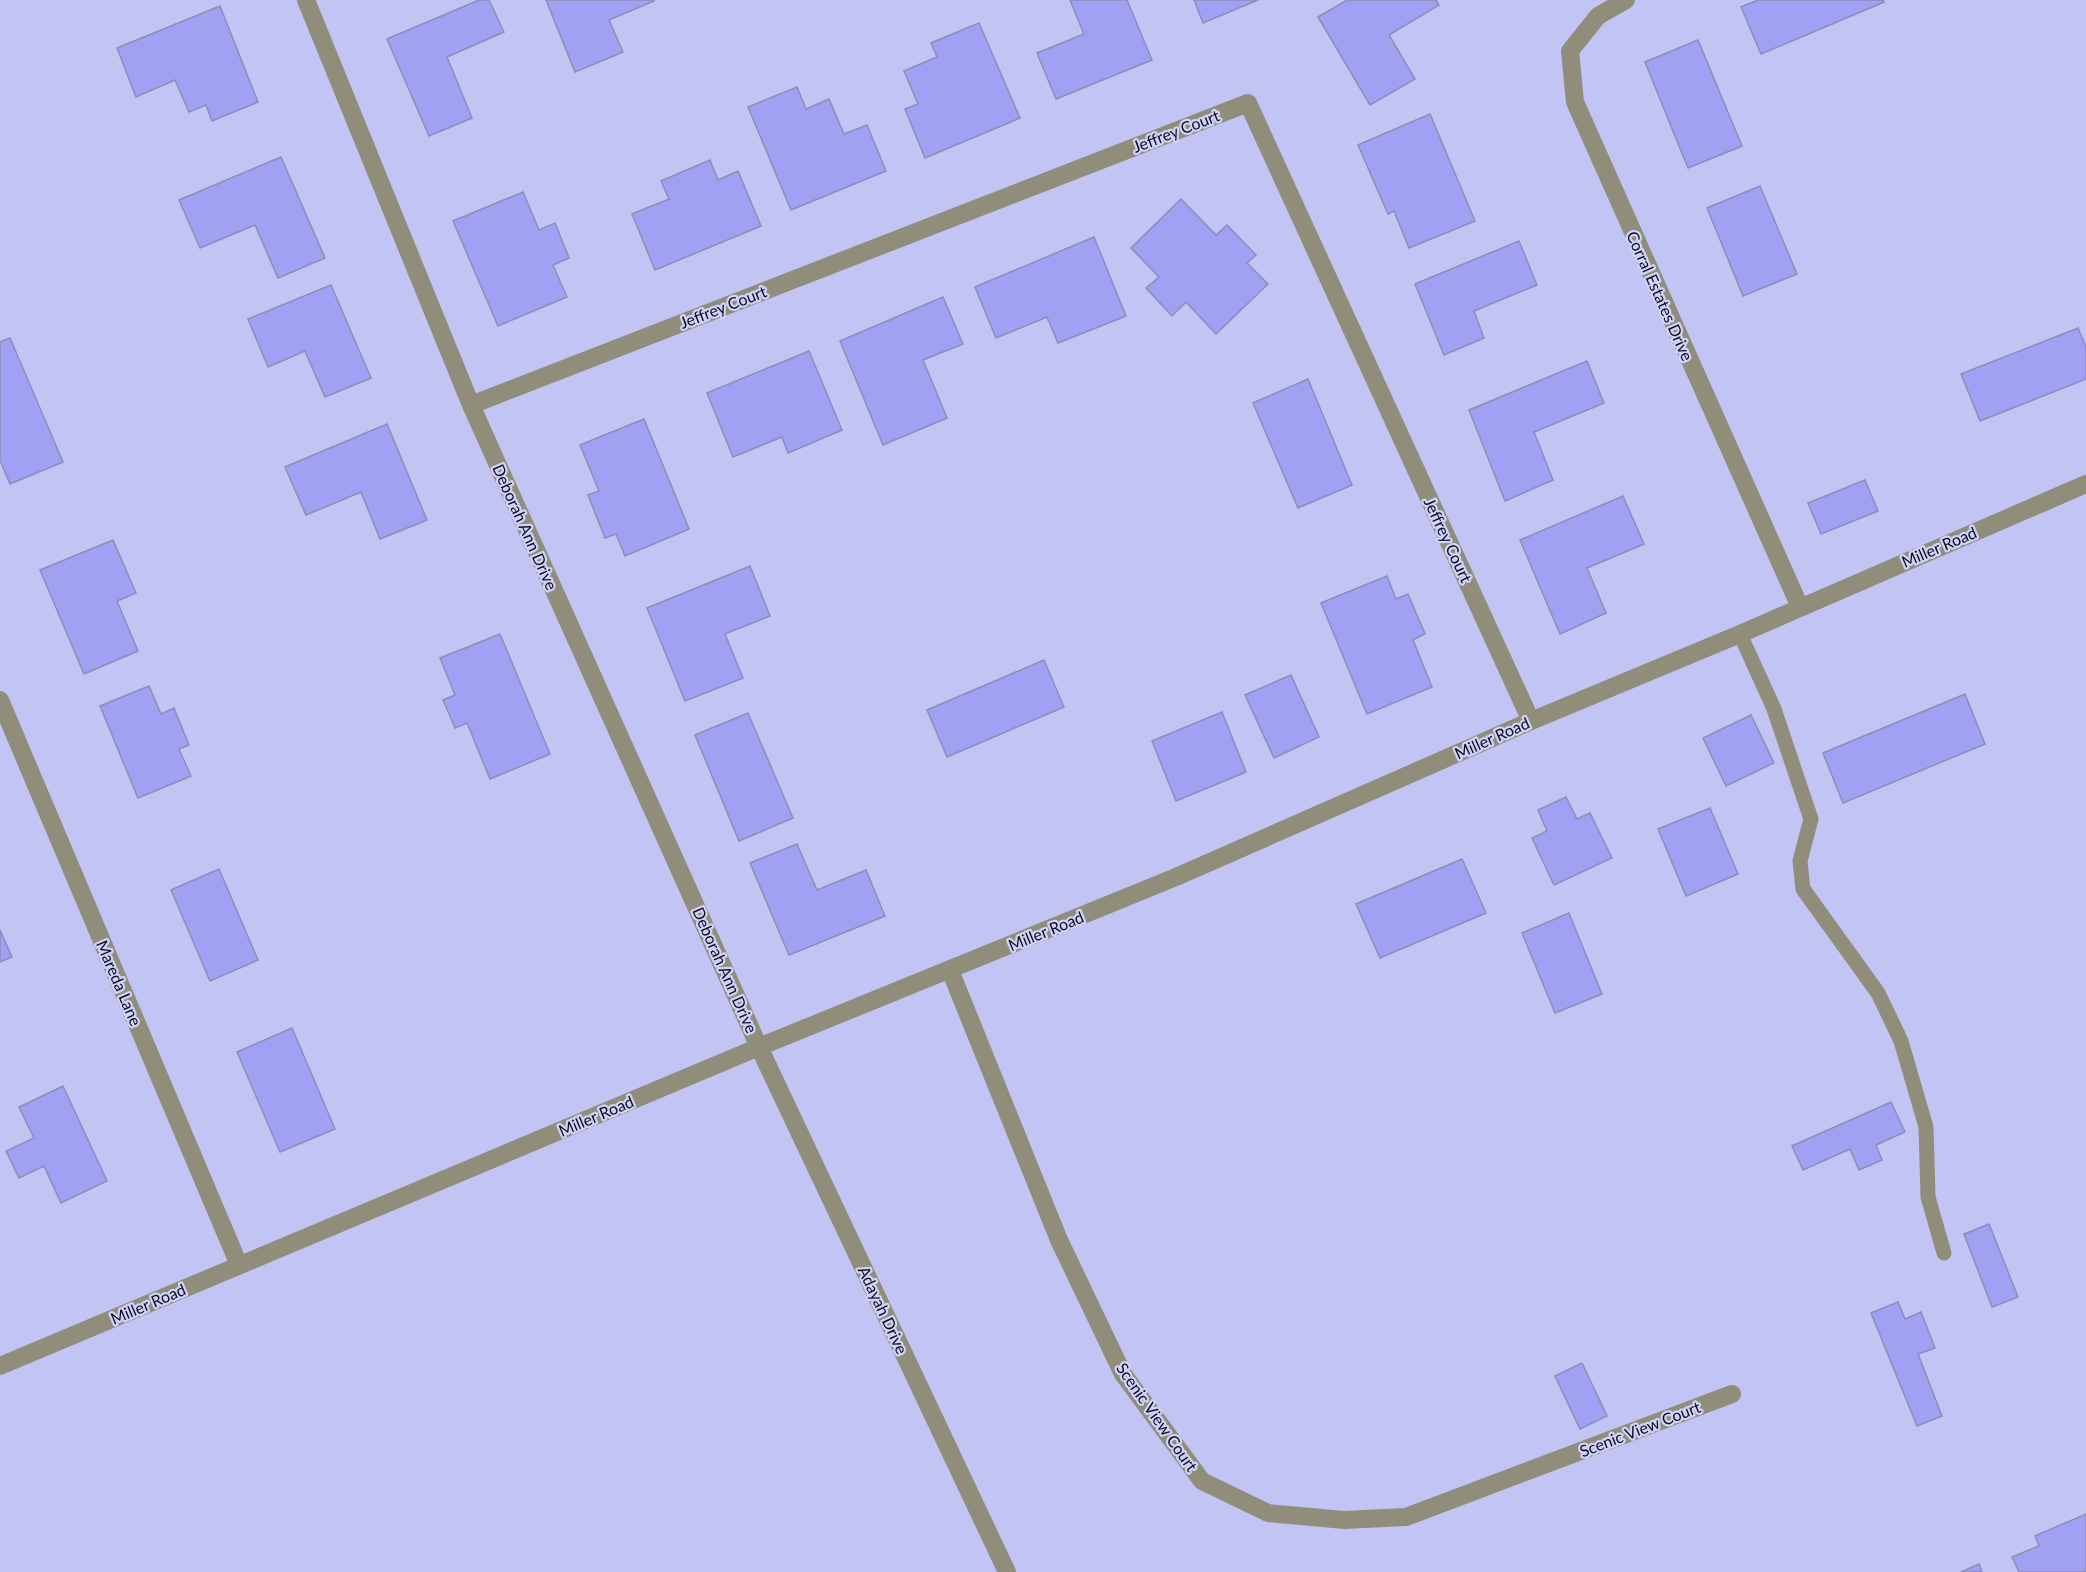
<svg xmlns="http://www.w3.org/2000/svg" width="2086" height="1572" font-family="Lato,sans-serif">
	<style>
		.building { fill: #a0a1f2; stroke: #8c8dba; stroke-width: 1.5 }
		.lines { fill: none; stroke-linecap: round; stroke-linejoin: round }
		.service { stroke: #908e7a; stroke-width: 15 }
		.minor { stroke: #908e7a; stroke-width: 18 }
		.tertiary { stroke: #908e7a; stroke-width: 18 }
		.labels { text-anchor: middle; stroke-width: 4.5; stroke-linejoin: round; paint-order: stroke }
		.street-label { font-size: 16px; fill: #0b0b1b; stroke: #d0d2f9 }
	</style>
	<rect width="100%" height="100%" fill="#c2c4f4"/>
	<g class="building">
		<path d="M479,0h10l15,32 -57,25 25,61 -43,18 -42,-97z"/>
		<path d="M546,0h108v1l-45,19 14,32 -48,20z"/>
		<path d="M1070,0h57l25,60 -96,39 -19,-46 47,-19z"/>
		<path d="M1194,0h64l-55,23z"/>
		<path d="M1347,0h89l3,5 -50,30 26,44 -45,26 -52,-88z"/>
		<path d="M1758,0h125l1,2 -123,52 -20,-47z"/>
		<path d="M220,6l38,96 -46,19 -6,-16 -17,7 -14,-32 -39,17 -19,-49z"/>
		<path d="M979,23l41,95 -95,40 -20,-49 13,-5 -14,-33 33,-14 -6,-14z"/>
		<path d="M1698,40l44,106 -54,22 -43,-106z"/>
		<path d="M797,87l9,22 23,-10 15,35 23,-9 19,46 -95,39 -43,-103z"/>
		<path d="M1430,114l45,107 -66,27 -15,-37 -6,3 -30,-69z"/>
		<path d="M281,157l44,101 -47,20 -23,-53 -55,23 -21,-48z"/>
		<path d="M710,160l8,20 20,-9 23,55 -106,44 -23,-56 37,-15 -8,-18z"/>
		<path d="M1760,186l37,88 -54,22 -36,-88z"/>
		<path d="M523,192l16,38 16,-7 14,35 -16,7 14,32 -69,29 -45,-105z"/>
		<path d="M1181,199l35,36 11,-10 29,30 -9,8 21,21 -52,50 -30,-32 -14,14 -26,-28 13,-11 -28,-29z"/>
		<path d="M1094,237l32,79 -68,27 -11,-26 -51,21 -21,-51z"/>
		<path d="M1519,241l18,44 -63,26 10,27 -40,17 -29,-71z"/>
		<path d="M331,285l40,93 -46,19 -20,-46 -37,16 -20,-48z"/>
		<path d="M943,297l20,47 -40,16 24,58 -64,27 -43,-104z"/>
		<path d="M2078,328l8,19v32l-106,42 -19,-47z"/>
		<path d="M10,338l53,124 -53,22 -10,-24v-118z"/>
		<path d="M809,351l33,79 -54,23 -6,-16 -49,20 -26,-64z"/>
		<path d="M1587,361l17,42 -70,29 19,48 -48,21 -36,-91z"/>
		<path d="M1308,379l44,106 -54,23 -45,-105z"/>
		<path d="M644,419l45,110 -64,27 -9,-22 -11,4 -17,-43 11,-4 -19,-46z"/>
		<path d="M387,424l40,96 -47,19 -19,-47 -55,23 -21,-48z"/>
		<path d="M1865,480l13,31 -57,23 -13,-31z"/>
		<path d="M1623,496l21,48 -57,24 19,45 -46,21 -40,-94z"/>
		<path d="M113,540l23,53 -19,8 21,50 -54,23 -44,-104z"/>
		<path d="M750,566l20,50 -45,18 18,44 -58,23 -38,-93z"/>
		<path d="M1387,576l9,23 12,-5 17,40 -12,6 19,47 -65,27 -46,-111z"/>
		<path d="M500,634l50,120 -60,25 -23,-56 -12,5 -12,-28 12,-5 -15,-37z"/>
		<path d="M1044,660l20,47 -117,50 -20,-47z"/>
		<path d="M1291,675l28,62 -45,21 -29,-63z"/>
		<path d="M149,686l12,28 13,-6 15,37 -10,4 12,27 -53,22 -38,-92z"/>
		<path d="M1965,694l20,50 -142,59 -20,-50z"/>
		<path d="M1222,712l24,60 -70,29 -24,-60z"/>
		<path d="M748,713l45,105 -54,23 -44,-106z"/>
		<path d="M1751,715l23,48 -48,23 -23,-48z"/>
		<path d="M1566,797l11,22 13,-6 22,45 -58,27 -22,-47 15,-7 -9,-21z"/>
		<path d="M1710,808l28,66 -52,22 -28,-67z"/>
		<path d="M797,844l20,46 49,-20 19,46 -96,39 -39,-92z"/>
		<path d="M1462,859l24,54 -106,45 -24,-54z"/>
		<path d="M219,869l39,91 -48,21 -39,-91z"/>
		<path d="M1569,913l33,81 -47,19 -33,-80z"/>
		<path d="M0,930l12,27 -12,5z"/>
		<path d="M292,1028l43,101 -55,23 -43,-100z"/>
		<path d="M63,1086l44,95 -46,22 -17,-37 -25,12 -13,-27 28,-13 -15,-31z"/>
		<path d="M1891,1102l14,30 -29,13 6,15 -23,10 -9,-21 -47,21 -11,-24z"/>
		<path d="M1989,1224l29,73 -26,10 -28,-73z"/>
		<path d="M1898,1302l7,17 16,-7 14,36 -17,6 24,62 -25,10 -46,-113z"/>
		<path d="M1582,1363l25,53 -27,13 -25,-53z"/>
		<path d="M2086,1514v58h-67l-7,-15 27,-11 -4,-10z"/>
		<path d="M1979,1564l3,8h-21z"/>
	</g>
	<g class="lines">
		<path class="service" d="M1740,634l34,75 37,110 -11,42 3,28 75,104 23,48 25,86 2,70 16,56"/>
		<g class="minor">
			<path d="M306,0l165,405 288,642 248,525"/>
			<path d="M1626,0l-28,16 -28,35 5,51 225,505"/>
			<path d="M471,405l777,-302 283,618"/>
			<path d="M0,700l239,565"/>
			<path d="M950,970l109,270 64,134 79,107 66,32 76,7 62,-3 326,-123"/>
		</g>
		<path class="tertiary" d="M0,1366l759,-319 417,-170 355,-156 209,-87 346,-150"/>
	</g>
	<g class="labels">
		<g class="street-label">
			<text transform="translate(1176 131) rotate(-21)" y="6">Jeffrey Court</text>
			<text transform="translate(1660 296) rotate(66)" y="6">Corral Estates Drive</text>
			<text transform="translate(723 307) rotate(-21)" y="6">Jeffrey Court</text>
			<text transform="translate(525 527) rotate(66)" y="6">Deborah Ann Drive</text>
			<text transform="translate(1448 540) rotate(65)" y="6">Jeffrey Court</text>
			<text transform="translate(1939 547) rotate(-23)" y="6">Miller Road</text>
			<text transform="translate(1492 738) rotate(-24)" y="6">Miller Road</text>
			<text transform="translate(1046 931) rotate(-22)" y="6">Miller Road</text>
			<text transform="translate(725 970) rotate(66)" y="6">Deborah Ann Drive</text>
			<text transform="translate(119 983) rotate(67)" y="6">Mareda Lane</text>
			<text transform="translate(596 1116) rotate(-23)" y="6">Miller Road</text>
			<text transform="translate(148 1304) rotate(-23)" y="6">Miller Road</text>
			<text transform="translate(883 1310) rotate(65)" y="6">Adayah Drive</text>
			<text transform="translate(1157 1417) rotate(55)" y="6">Scenic View Court</text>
			<text transform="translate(1640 1429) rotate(-21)" y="6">Scenic View Court</text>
		</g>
	</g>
</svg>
